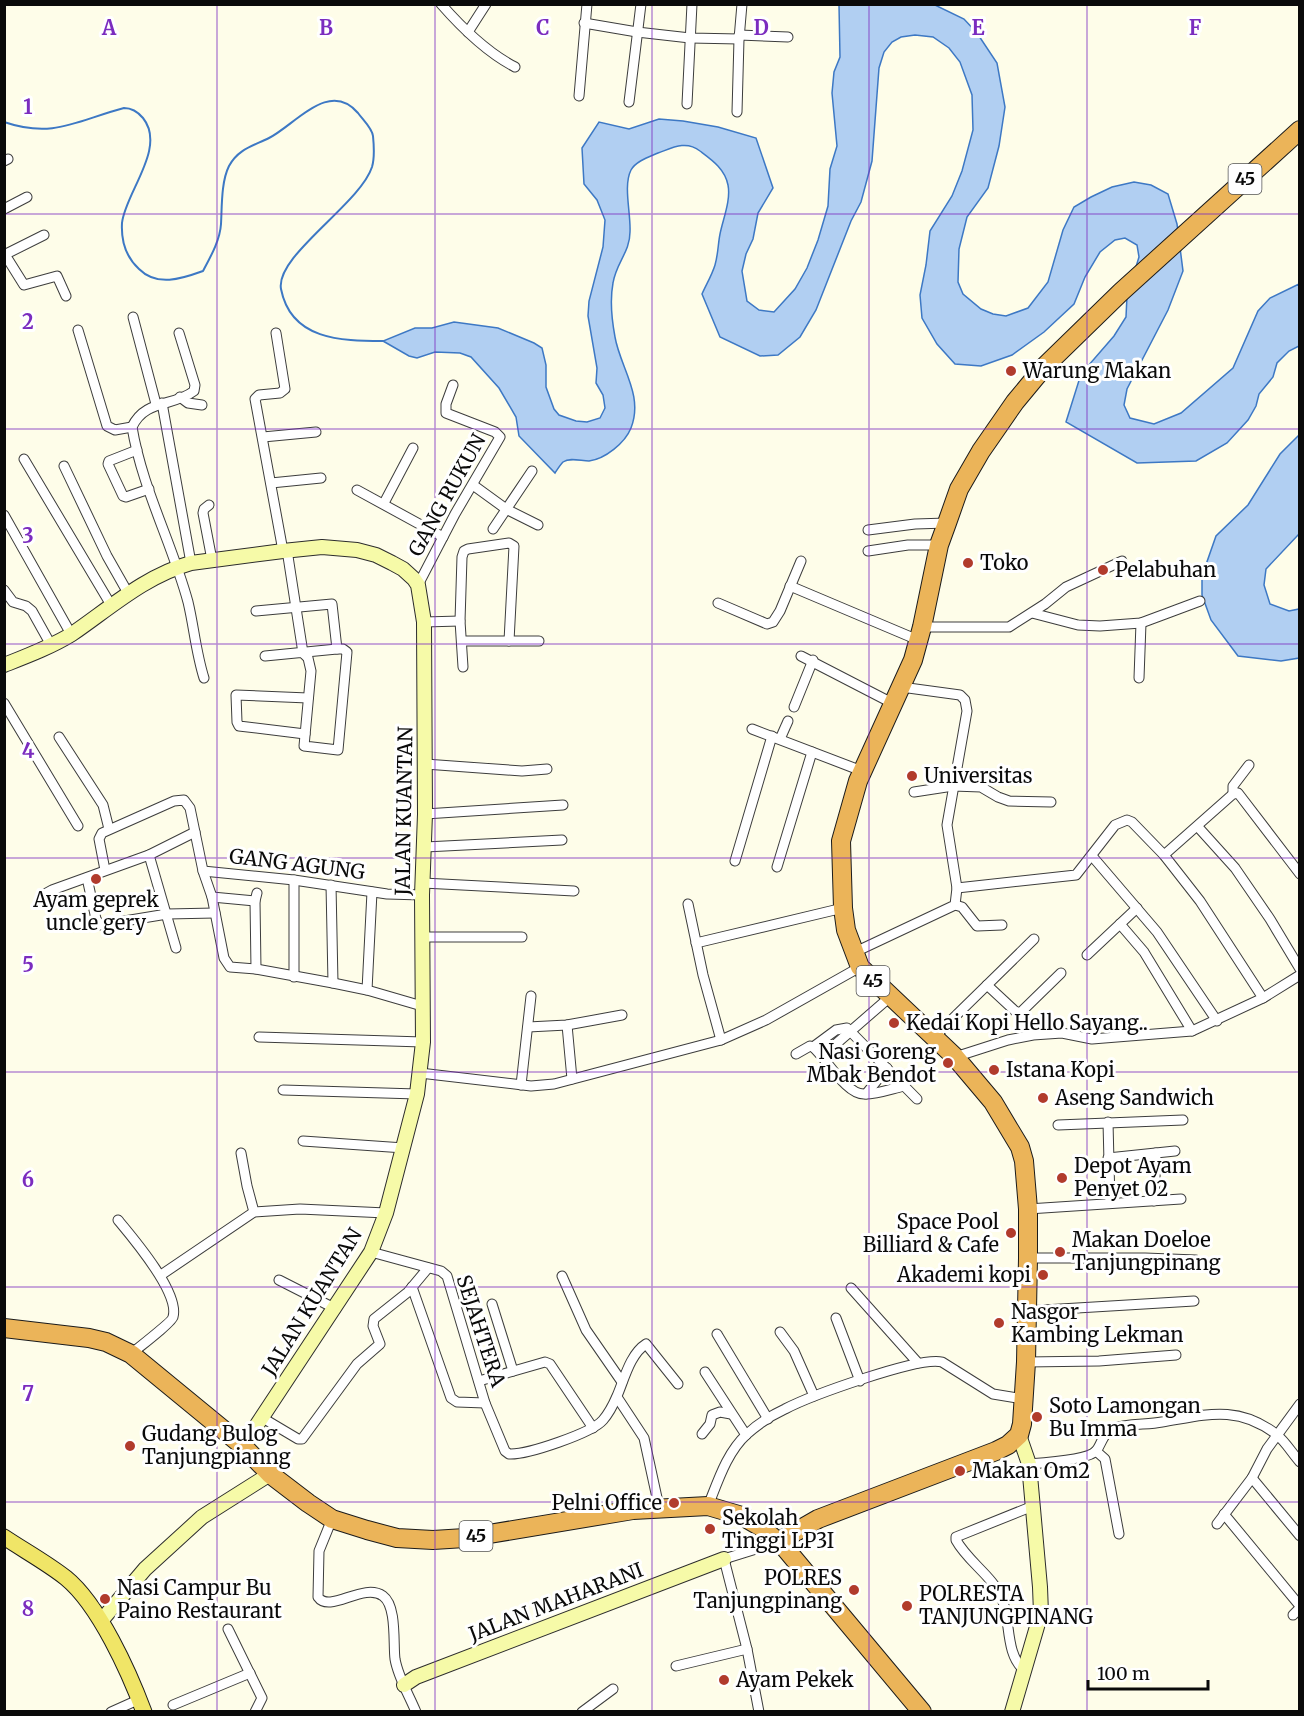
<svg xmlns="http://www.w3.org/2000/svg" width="1304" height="1716" font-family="Merriweather,serif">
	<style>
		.water { fill: #b1cff2; stroke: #3d78c4; stroke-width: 1.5 }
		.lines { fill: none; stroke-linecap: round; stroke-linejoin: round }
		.stream { stroke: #3d78c4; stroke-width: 2 }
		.street-casing { stroke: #3d3d3d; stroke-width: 11 }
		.secondary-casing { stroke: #2c2c2c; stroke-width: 16 }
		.primary-casing { stroke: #1b1b1b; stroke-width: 17 }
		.highway-casing { stroke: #1b1b1b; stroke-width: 20 }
		.street { stroke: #fff; stroke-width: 9 }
		.secondary { stroke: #f6faa8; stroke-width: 14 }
		.primary { stroke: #f0e567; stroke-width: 15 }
		.highway { stroke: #ebb459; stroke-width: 18 }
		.grid { fill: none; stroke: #7b2cbf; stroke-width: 1.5; stroke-opacity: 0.55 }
		.poi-dot { fill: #b13b2c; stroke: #fff; stroke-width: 2 }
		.labels { text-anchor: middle; stroke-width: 6; stroke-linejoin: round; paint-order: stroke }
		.shield { fill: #fff; stroke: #545454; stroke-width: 1.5 }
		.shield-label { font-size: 18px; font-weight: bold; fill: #0a0a0a }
		.poi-label { font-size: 20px; fill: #0a0a0a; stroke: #fff; text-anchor: start }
		.street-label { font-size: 20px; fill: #0a0a0a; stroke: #fff }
		.grid-label { font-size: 20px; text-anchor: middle; font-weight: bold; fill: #7b2cbf; stroke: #fff; stroke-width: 6; stroke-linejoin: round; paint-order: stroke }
	</style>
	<rect width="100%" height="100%" fill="#fefde9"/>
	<g class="water">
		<path d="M839,5h96l29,14 13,14 20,30 8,44 -6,39 -11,42 -21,29 -8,32 -1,33 5,12 18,15 12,5 13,2 22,-8 20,-26 15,-52 11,-23 17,-10 21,-10 22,-5 17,3 17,9 9,30 6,47 -15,39 -41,79 -3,16 6,13 24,6 27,-11 52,-45 25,-57 12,-13 29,-14v62l-10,5 -12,12 -4,14 -14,17 -3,12 -8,14 -21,23 -31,18 -59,2 -71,-41 15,-48 33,-38 12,-19 1,-21 12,-39 -2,-12 -12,-7 -10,2 -15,12 -15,25 -11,27 -30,28 -32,23 -31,11 -26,-2 -18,-20 -15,-26 -2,-23 6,-30 4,-34 22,-35 10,-25 11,-41 -1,-35 -12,-33 -11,-14 -16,-11 -18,-2 -14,2 -9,5 -8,10 -5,16 -7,93 -11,41 -10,19 -35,89 -16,27 -22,18 -18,1 -40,-19 -18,-43c4,-9 10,-19 13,-29 3,-10 3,-21 5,-31 3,-15 11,-34 8,-49 -3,-16 -16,-25 -28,-34 -14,-11 -28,-3 -42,2 -9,4 -22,8 -27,17 -8,16 0,43 -1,62 0,20 -14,31 -17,51 -3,16 -1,38 2,54 5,30 29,58 16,91 -6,15 -26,31 -42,33 -8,0 -19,-4 -26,1 -3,3 -6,8 -8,11l-36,-37 -3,-19 -17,-29 -28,-31 -11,-4 -25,-1 -18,6 -8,-2 -26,-15 32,-13h17l22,-6 44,6 36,15 8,5 4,17v22l8,22 5,6 17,6 11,1 13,-4 5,-10 -2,-13 -7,-12 1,-15 -9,-52 1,-15 14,-54 2,-27 -8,-20 -13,-16 -2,-36 17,-26 30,7 30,-10 24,2 35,6 38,11 17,50 -15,25 -5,26 -7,15 -4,17 5,30 12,9 15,2 21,-23 12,-21 11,-28 10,-34 2,-37 7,-23 -5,-53 2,-21 6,-15z"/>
		<path d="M1299,435v99l-33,35 -2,16 6,19 19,7 10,-2v49l-18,3 -43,-5 -27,-36 -9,-25v-19l14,-40 32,-31 32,-51z"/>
	</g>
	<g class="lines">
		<path class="stream" d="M4,122c50,17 74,-2 120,-14 7,0 14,4 19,10 24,30 -18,75 -21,105 -1,18 4,34 17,46 18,18 42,10 64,2 8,-15 17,-31 18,-47 1,-17 0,-42 8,-58 9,-17 24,-20 40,-28 26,-13 60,-59 89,-25 5,7 14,15 15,23 1,10 2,21 -1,31 -12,37 -97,89 -91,122 10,51 60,52 102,52"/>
		<g class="street-casing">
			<g id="street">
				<path d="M441,4c21,24 45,48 74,63"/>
				<path d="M584,23l53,9 53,6 49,1"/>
				<path d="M468,32l18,-28"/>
				<path d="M739,35l49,2"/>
				<path d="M579,96l8,-92"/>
				<path d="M629,102l12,-98"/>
				<path d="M687,104l5,-100"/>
				<path d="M737,112l2,-73 3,-35"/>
				<path d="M4,161l4,-2"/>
				<path d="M4,209l23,-12"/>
				<path d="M4,253l20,32 33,-9 9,20"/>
				<path d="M4,255l40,-20"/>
				<path d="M133,317l23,87"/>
				<path d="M78,330l29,96 8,4 17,-3"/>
				<path d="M179,333l16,52 -1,6c-21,16 -49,8 -62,36 10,61 40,116 56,175 6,25 8,51 16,76"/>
				<path d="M276,333l9,56 -5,4 -21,2 -4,4 28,152"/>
				<path d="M180,397l8,6 14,2"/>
				<path d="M162,403l29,160"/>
				<path d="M263,437l53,-5"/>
				<path d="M137,450l-28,11 -1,3 15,32 3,1 23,-8"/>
				<path d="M24,459l87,146"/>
				<path d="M64,466l43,90 21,37"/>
				<path d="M271,483l50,-5"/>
				<path d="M473,485l33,24 32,16"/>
				<path d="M357,490l86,47"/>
				<path d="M384,503l29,-55"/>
				<path d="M209,505l-5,4 -1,4 9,47"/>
				<path d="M4,515l67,119"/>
				<path d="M493,529l39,-58"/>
				<path d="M868,530l47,-6 32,-1"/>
				<path d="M287,550l16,103"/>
				<path d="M868,551l40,-6h31"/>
				<path d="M418,585l37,-71 45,-77 -5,-5 -49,-19v-9l7,-19"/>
				<path d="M790,586l128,54"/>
				<path d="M4,590l9,12 13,4 6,5 19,34"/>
				<path d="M718,603l49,21 6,-2 7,-11 21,-50"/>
				<path d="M256,611l76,-7 5,45"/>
				<path d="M1032,613l46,12 22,1 41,-3 59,-22"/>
				<path d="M424,622l36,-1"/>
				<path d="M922,627h87l36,-23 21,-17 56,-26"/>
				<path d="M462,641h77"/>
				<path d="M265,656l72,-7h6l4,3 -9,98 -34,-4 7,-75 -3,-13 -5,-5"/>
				<path d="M801,656l93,48"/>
				<path d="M463,667l-3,-46 2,-64 2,-6 4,-2 41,-6 5,3 -5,95"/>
				<path d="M1139,678l2,-55"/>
				<path d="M4,703l74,123"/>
				<path d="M794,707l19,-47"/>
				<path d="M752,729l110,42"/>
				<path d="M305,734l-66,-8 -2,-4 -1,-27 72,3"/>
				<path d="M59,737l44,68 6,24"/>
				<path d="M780,739l8,-18"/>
				<path d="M425,764l97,7 25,-2"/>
				<path d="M914,792l39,-6 28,1 17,10 11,4 42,1"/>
				<path d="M1233,794v-8l16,-21"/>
				<path d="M425,814l138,-9"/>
				<path d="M1198,827l37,41 35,51 30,50"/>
				<path d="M425,847l137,-7"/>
				<path d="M149,855l27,93"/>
				<path d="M1164,855l69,-61 5,-1 62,81"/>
				<path d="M1092,856l65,76 60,89"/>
				<path d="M735,861l37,-125"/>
				<path d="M777,867l35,-115"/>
				<path d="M105,870l-6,-31 3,-6 72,-32 10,-1 6,8 13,63 9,26 12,61 6,9 26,2 77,14 34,7 55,16"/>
				<path d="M203,871l91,9 93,14 35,1"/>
				<path d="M87,878l9,41 4,6 67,-11 48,-1"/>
				<path d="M423,883l151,8"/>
				<path d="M331,885l2,98"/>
				<path d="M957,888l119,-13 39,-50 12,-5 5,2 32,33 36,46 63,97"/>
				<path d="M41,896l11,-6 97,-35 46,-23"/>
				<path d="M212,897l43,4"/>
				<path d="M688,904l15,71 18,65"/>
				<path d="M955,905l7,2 15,19 25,-1"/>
				<path d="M1120,924l24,28 48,79"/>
				<path d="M423,937h99"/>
				<path d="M696,943l147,-35"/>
				<path d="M853,953l102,-48 2,-17 -10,-63 20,-114 -2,-11 -5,-5 -59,-8"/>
				<path d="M1087,955l50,-47"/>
				<path d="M256,969l-1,-68 2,-8"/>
				<path d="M294,977v-97"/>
				<path d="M987,985l28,26 5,2 41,-40"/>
				<path d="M367,990l5,-98"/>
				<path d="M567,1025l5,54"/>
				<path d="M528,1027l39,-2 55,-10"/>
				<path d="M259,1037l164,5"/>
				<path d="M934,1037l100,-98"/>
				<path d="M813,1047l23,-17 11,-2 70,71"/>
				<path d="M796,1054l14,-8 3,1c13,11 34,49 52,47 13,0 26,-5 39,-8"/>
				<path d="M822,1056l68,-59"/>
				<path d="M955,1057l53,-17 25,-5 29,-2 30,6 100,-8 71,-33 37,-23"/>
				<path d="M420,1073l111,13 23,-2 167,-44 45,-20 94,-53"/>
				<path d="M521,1085l10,-89"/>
				<path d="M283,1090l134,4"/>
				<path d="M866,1094l21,-26"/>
				<path d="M1108,1122l2,81"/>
				<path d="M1058,1125l125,-5"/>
				<path d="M303,1141l101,7"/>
				<path d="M241,1153l6,33 7,26"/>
				<path d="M1108,1158l67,-7"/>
				<path d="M1154,1201l2,-48"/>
				<path d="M1028,1209l153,-10"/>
				<path d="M118,1220c15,18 62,73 55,97 -1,5 -35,31 -42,37"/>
				<path d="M371,1252l70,19 6,5 38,127 20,48 4,3c18,1 83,-21 94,-34 6,-7 11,-17 14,-24 7,-16 13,-42 29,-52l32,40"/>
				<path d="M1028,1258h117l51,2"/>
				<path d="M161,1275l93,-63 46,-3 86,4"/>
				<path d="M562,1276l24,54 36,52"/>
				<path d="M279,1280l57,29"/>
				<path d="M412,1287l39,111 6,4 28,1"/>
				<path d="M851,1288l67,75"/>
				<path d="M492,1304l21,67"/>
				<path d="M1027,1311l167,-10"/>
				<path d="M836,1318l24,63"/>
				<path d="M780,1332l14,19 20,45"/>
				<path d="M717,1334l51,85"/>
				<path d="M1026,1362l73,-1 77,-6"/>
				<path d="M705,1372l41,63"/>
				<path d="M479,1381l66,-19 5,2 43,64"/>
				<path d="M617,1397l27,41 15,69"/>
				<path d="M261,1417l37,22h4l55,-75 23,-20 -7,-18 1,-7 34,-27 20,-24"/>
				<path d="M702,1434l8,-10 2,-9 8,-3 11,2"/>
				<path d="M1096,1451l9,8 14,75"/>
				<path d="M1029,1464c13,-1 59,-4 67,-13 6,-7 6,-17 16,-22 14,-6 35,-4 50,-7 43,-7 75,-18 114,12 9,7 16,19 24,28"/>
				<path d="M1252,1478l48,58"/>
				<path d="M708,1506c10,-25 19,-54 39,-72 11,-10 25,-19 38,-25 25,-13 134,-53 157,-47l51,32 30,5"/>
				<path d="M1224,1514l76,92"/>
				<path d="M332,1519l-13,32 -1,46c12,17 45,-15 65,-1 14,10 10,48 12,63 3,18 14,36 21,53"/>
				<path d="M1217,1524l35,-46 15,-29 33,-45"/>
				<path d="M1293,1615l7,-7"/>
				<path d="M228,1629l34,69 -7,14"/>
				<path d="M676,1666l71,-17"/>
				<path d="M1024,1670c-19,-16 -13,-49 -22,-71 -9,-23 -34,-37 -46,-59v-3l77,-31"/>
				<path d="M173,1705l77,-32"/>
				<path d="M111,1712l29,-13"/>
				<path d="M582,1712l31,-23"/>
				<path d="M759,1712l-12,-63 -23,-90 54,-17"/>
			</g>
		</g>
		<g class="secondary-casing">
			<g id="secondary">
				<path d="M4,665c23,-9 47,-18 68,-31 38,-26 73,-58 119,-71l92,-12 39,-4 35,3 19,5 16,8 11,6 11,10 4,6 6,37 1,192 -3,81 1,147 -6,52 -31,119 -15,39 -128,194"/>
				<path d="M101,1621l44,-52 57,-52 68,-43"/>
				<path d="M404,1685l12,-8 308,-118"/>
				<path d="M1012,1712l29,-99 -1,-26 -11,-123 -10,-29"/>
			</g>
		</g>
		<g class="primary-casing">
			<path id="primary" d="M4,1537c21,14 43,26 62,41 33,27 63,94 78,134"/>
		</g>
		<g class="highway-casing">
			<g id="highway">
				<path d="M4,1328l85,10 17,4 25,12 112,92 27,28 38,29 24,16 35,11 30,8 36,2 32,-2 168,-28 75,-4 34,10 19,11 24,21 137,164"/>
				<path d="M778,1542l40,-23 178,-68 12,-6 11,-10 3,-11 4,-62 2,-104v-49l-4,-48 -4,-14 -27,-45 -38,-45 -95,-90 -14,-37 -3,-22 -2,-67 17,-60 55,-121 9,-33 17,-82 8,-22 12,-34 22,-38 34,-49 29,-35 77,-75 179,-162"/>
			</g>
		</g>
		<use href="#street" class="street"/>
		<use href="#secondary" class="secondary"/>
		<use href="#primary" class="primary"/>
		<use href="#highway" class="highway"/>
	</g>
	<path class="grid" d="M217,4v1708M435,4v1708M652,4v1708M869,4v1708M1087,4v1708M4,214h1296M4,429h1296M4,644h1296M4,858h1296M4,1072h1296M4,1287h1296M4,1502h1296"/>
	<g class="poi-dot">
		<circle cx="1011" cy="371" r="6"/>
		<circle cx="968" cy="563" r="6"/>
		<circle cx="1103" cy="570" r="6"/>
		<circle cx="912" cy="776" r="6"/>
		<circle cx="96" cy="879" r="6"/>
		<circle cx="894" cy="1023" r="6"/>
		<circle cx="948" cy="1063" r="6"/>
		<circle cx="994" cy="1070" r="6"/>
		<circle cx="1043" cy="1098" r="6"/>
		<circle cx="1062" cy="1178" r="6"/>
		<circle cx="1011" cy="1233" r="6"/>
		<circle cx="1060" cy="1252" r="6"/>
		<circle cx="1043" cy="1275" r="6"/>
		<circle cx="999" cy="1323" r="6"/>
		<circle cx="1037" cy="1417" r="6"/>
		<circle cx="130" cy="1446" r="6"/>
		<circle cx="960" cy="1471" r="6"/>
		<circle cx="674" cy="1503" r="6"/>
		<circle cx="710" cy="1529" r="6"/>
		<circle cx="854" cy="1590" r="6"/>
		<circle cx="105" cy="1599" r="6"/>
		<circle cx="907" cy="1606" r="6"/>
		<circle cx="724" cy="1680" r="6"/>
	</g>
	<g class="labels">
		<g class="shield">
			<rect x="1228.5" y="164" width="33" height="30" rx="4.5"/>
			<rect x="856.5" y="966" width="33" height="30" rx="4.5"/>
			<rect x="459.5" y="1521" width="33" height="30" rx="4.5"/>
		</g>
		<g class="shield-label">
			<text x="1245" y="185">45</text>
			<text x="873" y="987">45</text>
			<text x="476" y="1542">45</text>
		</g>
		<g class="poi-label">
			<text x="1023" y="378">Warung Makan</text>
			<text x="980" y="570">Toko</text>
			<text x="1115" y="577">Pelabuhan</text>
			<text x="924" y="783">Universitas</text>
			<text x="96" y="907" text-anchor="middle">Ayam geprek<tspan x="96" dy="23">uncle gery</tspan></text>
			<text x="906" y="1030">Kedai Kopi Hello Sayang..</text>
			<text x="936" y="1059" text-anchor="end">Nasi Goreng<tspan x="936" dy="23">Mbak Bendot</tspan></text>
			<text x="1006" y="1077">Istana Kopi</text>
			<text x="1055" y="1105">Aseng Sandwich</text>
			<text x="1074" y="1173">Depot Ayam<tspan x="1074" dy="23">Penyet 02</tspan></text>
			<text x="999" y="1229" text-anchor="end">Space Pool<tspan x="999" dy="23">Billiard &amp; Cafe</tspan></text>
			<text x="1072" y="1247">Makan Doeloe<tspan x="1072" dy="23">Tanjungpinang</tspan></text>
			<text x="1031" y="1282" text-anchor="end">Akademi kopi</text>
			<text x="1011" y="1319">Nasgor<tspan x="1011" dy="23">Kambing Lekman</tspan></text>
			<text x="1049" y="1413">Soto Lamongan<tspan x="1049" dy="23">Bu Imma</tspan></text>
			<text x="142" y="1441">Gudang Bulog<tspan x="142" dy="23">Tanjungpianng</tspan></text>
			<text x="972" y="1478">Makan Om2</text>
			<text x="662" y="1510" text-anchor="end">Pelni Office</text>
			<text x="722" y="1525">Sekolah<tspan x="722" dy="23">Tinggi LP3I</tspan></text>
			<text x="842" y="1585" text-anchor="end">POLRES<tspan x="842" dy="23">Tanjungpinang</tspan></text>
			<text x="117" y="1595">Nasi Campur Bu<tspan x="117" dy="23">Paino Restaurant</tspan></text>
			<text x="919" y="1601">POLRESTA<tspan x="919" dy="23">TANJUNGPINANG</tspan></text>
			<text x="736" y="1687">Ayam Pekek</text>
		</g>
		<g class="street-label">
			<text transform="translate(447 495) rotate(-61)" y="7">GANG RUKUN</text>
			<text transform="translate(404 811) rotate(-89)" y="7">JALAN KUANTAN</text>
			<text transform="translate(297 864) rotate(7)" y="7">GANG AGUNG</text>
			<text transform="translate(312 1302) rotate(-58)" y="7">JALAN KUANTAN</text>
			<text transform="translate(481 1331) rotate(72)" y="7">SEJAHTERA</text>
			<text transform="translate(556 1602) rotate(-21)" y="7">JALAN MAHARANI</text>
		</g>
	</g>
	<g class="grid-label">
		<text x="109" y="35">A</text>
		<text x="326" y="35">B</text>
		<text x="543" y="35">C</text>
		<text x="761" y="35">D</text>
		<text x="978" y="35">E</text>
		<text x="1195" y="35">F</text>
		<text x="28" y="114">1</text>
		<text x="28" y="329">2</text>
		<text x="28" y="543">3</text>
		<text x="28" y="758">4</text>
		<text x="28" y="972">5</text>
		<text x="28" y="1187">6</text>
		<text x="28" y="1401">7</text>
		<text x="28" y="1616">8</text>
	</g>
	<rect width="1304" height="1716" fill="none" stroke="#0a0a0a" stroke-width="12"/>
	<path d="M1088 1680v9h120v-9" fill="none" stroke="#0a0a0a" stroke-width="3"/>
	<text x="1097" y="1680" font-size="18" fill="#0a0a0a" stroke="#ffffff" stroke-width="4.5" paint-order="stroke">100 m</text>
</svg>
